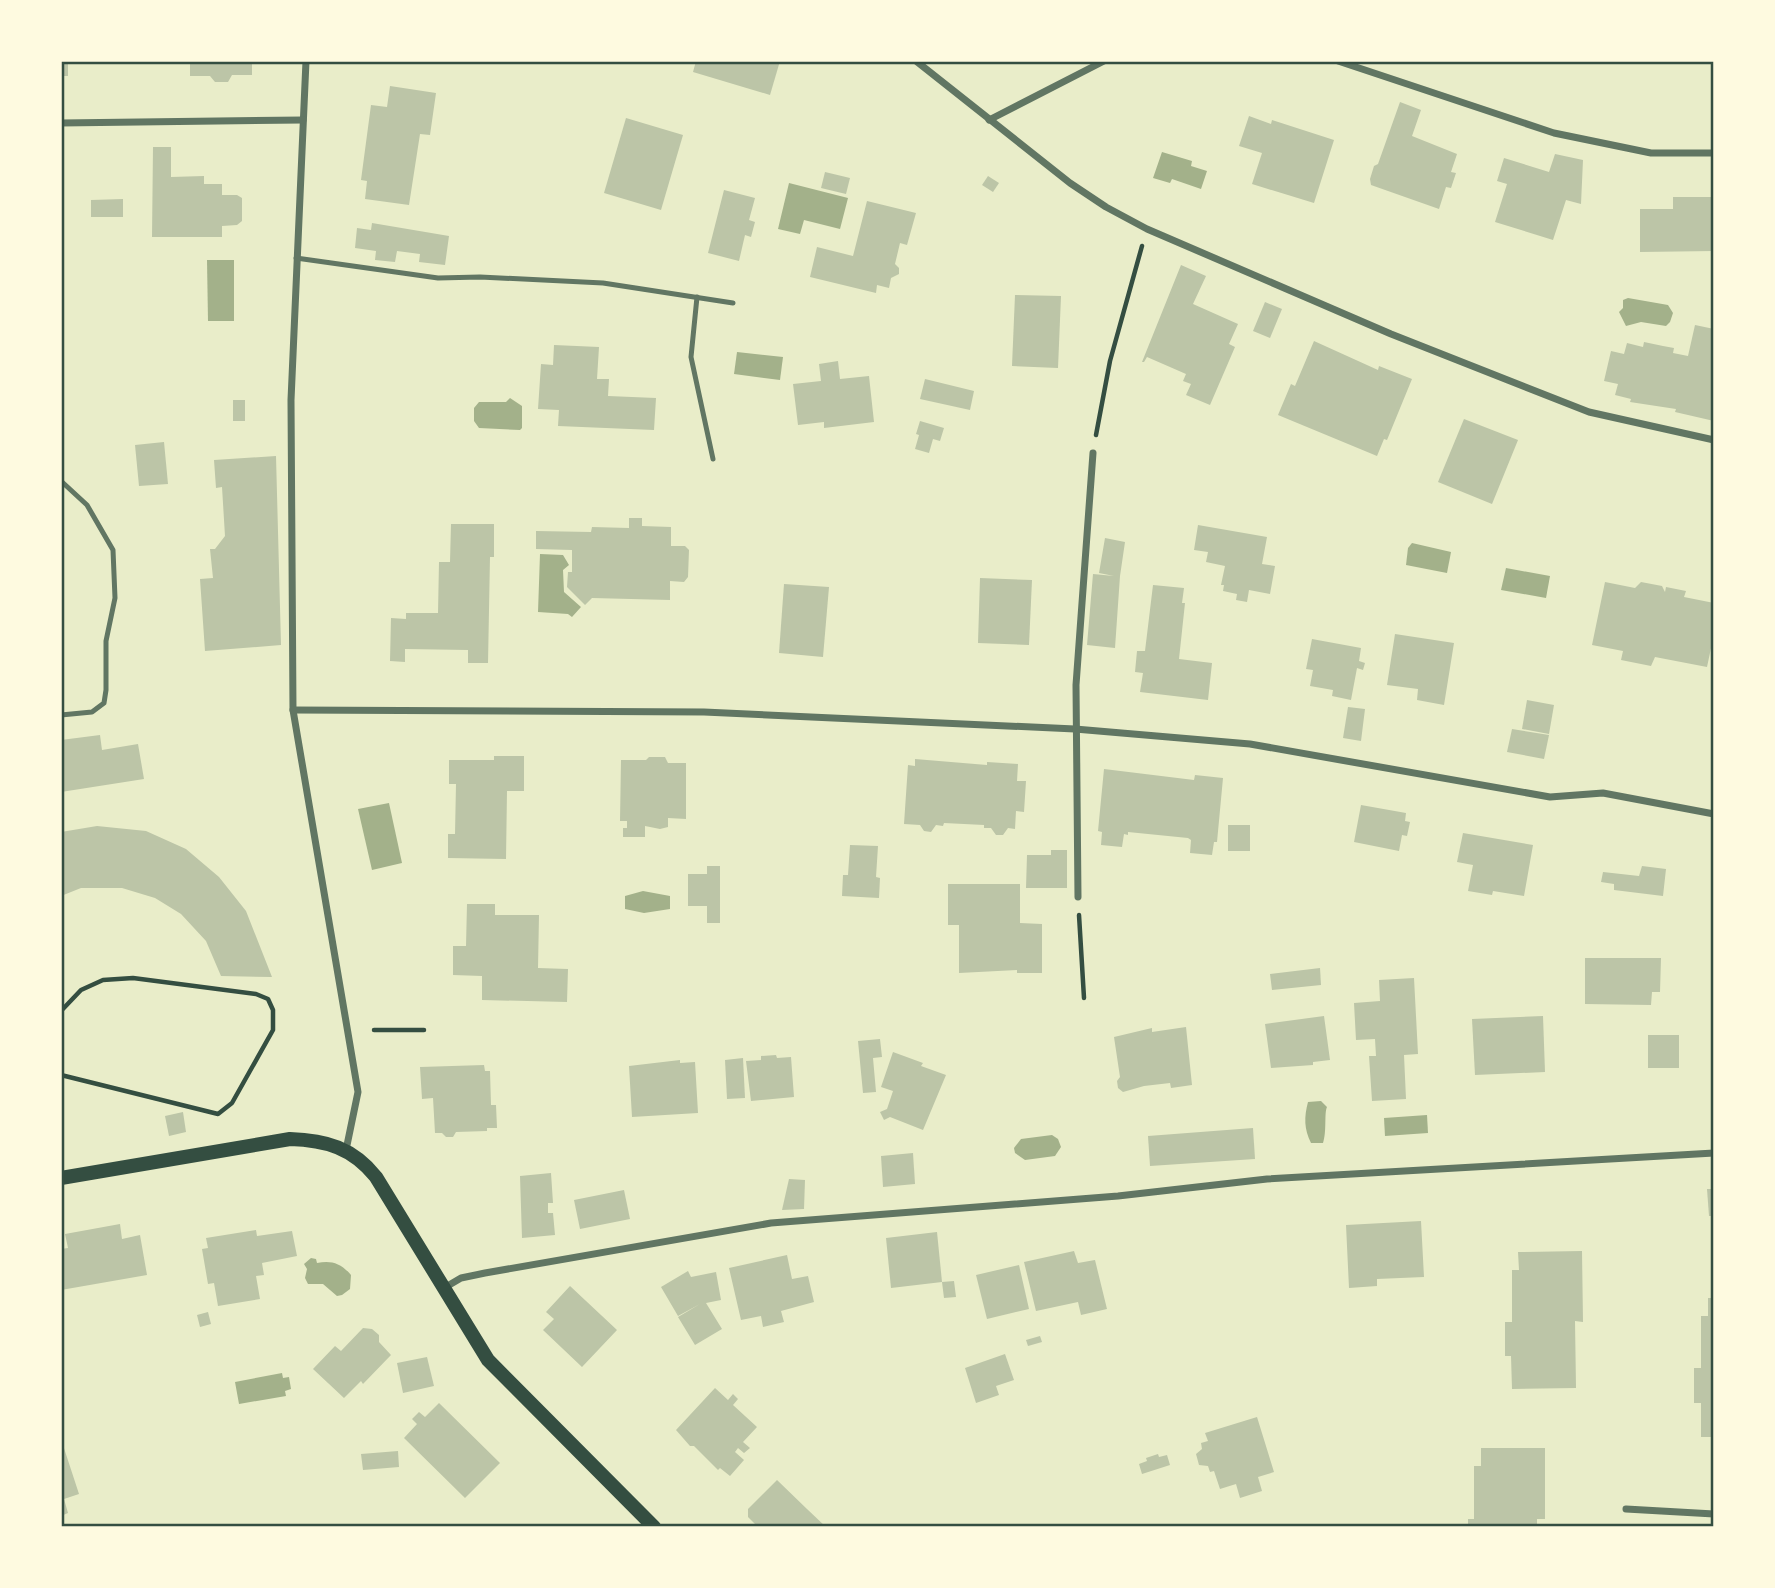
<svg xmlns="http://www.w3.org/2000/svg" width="1775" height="1588" font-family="'Golos Text',sans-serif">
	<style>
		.water { fill: #a3b18a }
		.building { fill: #bcc5a7 }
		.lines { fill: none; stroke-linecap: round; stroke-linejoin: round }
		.path { stroke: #344e41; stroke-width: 4.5 }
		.service { stroke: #617663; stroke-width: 5 }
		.minor { stroke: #617663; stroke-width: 7 }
		.secondary { stroke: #344e41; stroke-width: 14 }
		.neatline { fill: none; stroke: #344e41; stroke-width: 2.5 }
	</style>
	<rect width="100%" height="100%" fill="#e9edc9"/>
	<g class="water">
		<path d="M1162,152l30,9 -1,5 16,5 -6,18 -29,-10 -2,4 -17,-5z"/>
		<path d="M789,183l59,15 -8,31 -36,-9 -4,14 -22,-5z"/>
		<path d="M207,260h27v61h-26z"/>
		<path d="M1628,298l40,7 5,8 -3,9 -4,4 -25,-4 -15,4 -7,-14 4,-4v-8z"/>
		<path d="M737,352l46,5 -3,23 -46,-6z"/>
		<path d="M510,398l12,8v22l-2,2 -41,-2 -5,-7v-13l5,-6h27z"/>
		<path d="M1412,543l39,9 -4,21 -41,-8 2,-17z"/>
		<path d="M540,554l23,1 6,10 -6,5 1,22 17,15 -9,10 -4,-3 -30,-2z"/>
		<path d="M1506,568l44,8 -4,22 -45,-8z"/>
		<path d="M389,803l13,60 -30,7 -14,-61z"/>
		<path d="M643,891l27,5v13l-26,4 -19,-4v-13z"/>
		<path d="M1321,1101l6,6c-3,6 0,24 -4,36h-12c-7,-14 -7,-26 -3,-41z"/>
		<path d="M1427,1115l1,18 -43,3 -1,-18z"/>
		<path d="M1052,1135l6,4 3,8 -6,9 -30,4 -10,-7 -1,-5 7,-9z"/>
		<path d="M311,1258l5,1 1,4c14,-3 24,0 34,12l-1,14 -8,6 -5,1 -14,-12h-15l-3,-6 2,-9 -3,-5z"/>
		<path d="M282,1373l1,5 6,-1 2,12 -6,2 1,5 -47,8 -4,-22z"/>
	</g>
	<g class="building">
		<rect x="61" y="61" width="7" height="15"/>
		<path d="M190,61h62v14h-20l-4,7h-13l-5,-6h-20z"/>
		<path d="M696,61h84l-10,34 -77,-23z"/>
		<path d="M390,86l46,7 -6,42 -10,-1 -11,71 -44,-6 2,-18 -6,-1 10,-75 16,2z"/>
		<path d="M1400,102l21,8 -9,26 45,18 -6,18 5,1 -5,15 -5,-1 -7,22 -68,-24 -1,-6 4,-13 4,-2z"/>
		<path d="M1249,116l22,8 1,-4 62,20 -20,63 -62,-19 10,-31 -23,-7z"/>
		<path d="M626,118l57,17 -22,75 -57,-17z"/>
		<path d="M153,147h18v30l33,-1v8h18v11h15l5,3v23l-5,4 -15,1v11h-70z"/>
		<path d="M1555,154l28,6 -2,44 -15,-4 -13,40 -58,-18 12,-38 -10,-3 7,-23 45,14z"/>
		<path d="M825,172l25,6 -4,16 -25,-6z"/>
		<path d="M988,176l11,7 -6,9 -11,-7z"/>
		<path d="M724,190l31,8 -6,22 6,2 -4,15 -6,-2 -6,26 -31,-8z"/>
		<path d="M1673,197h41v54l-74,1v-43h33z"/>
		<path d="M123,199v18h-32v-17z"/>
		<path d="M867,201l49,12 -9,32 -7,-2 -5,21 4,4v6l-8,4 -2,10 -12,-3 -1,8 -66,-16 7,-30 36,9z"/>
		<path d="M372,223l77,13 -4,29 -26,-3 1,-8 -23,-3 -2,11 -20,-2 1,-9 -21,-3 2,-20 14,2z"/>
		<path d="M1181,265l25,11 -13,28 45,20 -9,20 6,3 -25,58 -24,-10 5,-11 -8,-3 3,-7 -39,-17 -3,5h-2z"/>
		<path d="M1015,295l46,1 -3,72 -46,-2z"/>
		<path d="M1265,302l17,7 -12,29 -17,-7z"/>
		<path d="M1695,325l19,4v92l-39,-9 1,-3 -46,-7 1,-3 -16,-4 3,-11 -14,-3 7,-30 13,3 3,-11 16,4 1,-5 19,4 11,2 -1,5 15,3z"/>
		<path d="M1314,341l64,29 1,-4 33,13 -25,61 -3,-1 -7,17 -99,-41 13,-31 4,2z"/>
		<path d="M554,345l45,2 -2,32h12l-1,17 48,2 -2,32 -96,-4 1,-16 -21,-1 3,-45 12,1z"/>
		<path d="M838,361l2,18 29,-3 5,46 -50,6v-6l-26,3 -5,-41 28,-3 -2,-17z"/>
		<path d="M925,379l49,12 -4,19 -50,-11z"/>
		<rect x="233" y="400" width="12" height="21"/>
		<path d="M1464,419l54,21 -26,64 -54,-22z"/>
		<path d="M920,421l24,7 -4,13 -7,-2 -4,14 -14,-4 4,-14 -3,-1z"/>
		<path d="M164,442l4,42 -29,2 -4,-41z"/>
		<path d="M276,456l5,189 -76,6 -5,-72 13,-1 -3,-29h5l10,-13 -3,-49 -6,1 -2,-28z"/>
		<path d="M629,518h13v8l29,1v19h14l4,4 -1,27 -4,5 -14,-1v19l-78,-2 -7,7 -18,-18 1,-15h4v-22l-36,-1v-18l55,1 1,-5 37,1z"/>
		<path d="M451,524h43v33h-4l-2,106h-20v-13l-63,-1v13l-15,-1 1,-43 15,1v-6h32l1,-51h11z"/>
		<path d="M1198,525l69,12 -5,27 13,2 -5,28 -21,-4 -2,12 -11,-2 1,-6 -14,-3 1,-6h-3l4,-19 -19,-4 2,-10 -14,-2z"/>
		<path d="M1105,538l20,4 -5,34 -5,72 -28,-3 6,-71 21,2 -15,-3z"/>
		<path d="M980,578l52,2 -3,65 -51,-2z"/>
		<path d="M1605,582l30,6 6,-6 21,4 3,6 1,-5 20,4 -2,6 30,6v31l-7,33 -52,-10 -4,9 -30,-6 2,-9 -31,-6z"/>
		<path d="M784,584l45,3 -6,70 -44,-4z"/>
		<path d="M1153,585l31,3 -2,15h3l-6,56 33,4 -4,37 -68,-8 3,-19 -8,-1 2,-21h8z"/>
		<path d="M1395,634l59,9 -10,62 -27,-5 1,-11 -31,-4z"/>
		<path d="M1312,639l49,9 -2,13 6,2 -2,7 -6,-2 -6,32 -19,-4 1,-6 -23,-4 3,-16 -7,-1z"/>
		<path d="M1527,700l27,5 -5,29 -27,-5z"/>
		<path d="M1348,707l17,2 -4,32 -18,-3z"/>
		<path d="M1512,729l37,6 -5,24 -37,-7z"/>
		<path d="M100,735l2,15 36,-6 6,35 -83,13v-52z"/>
		<path d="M494,756h30v35h-17l-1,68 -58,-1v-24h7l1,-50h-7v-24h45z"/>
		<path d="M649,757h16l3,6h18v56l-18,-1v9l-8,2 -15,-3v11h-22v-9h4v-7h-7l1,-61h25z"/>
		<path d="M915,759l72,6v-3l31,2 -1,17h9l-2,31 -8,-1 -1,18 -7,-1 -5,7h-7l-5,-7h-7v-3l-40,-2 -1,3 -7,-1 -5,7 -7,-1 -4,-6 -16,-1 4,-59 7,1z"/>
		<path d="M1104,769l90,11 1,-5 28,3 -6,64h-3l-2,13 -22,-2 1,-13 -3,-2 -60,-6v3l-4,-1 -2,13 -21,-2 1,-13 -4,-1z"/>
		<path d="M1361,805l45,8 -1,8 5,1 -3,14 -5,-1 -3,16 -45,-9z"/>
		<rect x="1228" y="825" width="22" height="26"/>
		<path d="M97,826l49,5 40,18 33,28 27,34 26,66 -51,-1 -15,-35 -25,-27 -26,-16 -33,-10h-41l-20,8v-64z"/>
		<path d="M1463,833l70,12 -9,51 -31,-5 -1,4 -24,-4 5,-26 -16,-3z"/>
		<path d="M850,845l28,1 -2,31 4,1 -1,20 -37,-2 1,-21h5z"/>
		<path d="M1051,850h16v38h-41l1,-33h24z"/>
		<path d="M707,866h13v57h-13v-17h-19v-32h19z"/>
		<path d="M1642,866l24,3 -3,27 -49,-6v-6l-13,-2 2,-10 36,4z"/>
		<path d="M948,884h72v39l22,1v49h-25v-3l-58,3v-48h-11z"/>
		<path d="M467,904h28v11h44l-1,53 30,1 -1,33 -85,-2v-24l-29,-1v-29h13z"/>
		<path d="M1585,958h76l-1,34h-8l-1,13 -66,-1z"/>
		<path d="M1320,968l1,17 -49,5 -2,-16z"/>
		<path d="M1414,978l4,76 -14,1 2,44 -34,2 -3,-45h7l-1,-17 -19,1 -2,-37 26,-2 -1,-21z"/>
		<path d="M1324,1016l6,44 -17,2v3l-42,3 -6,-44z"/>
		<path d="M1543,1016l2,56 -70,3 -3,-56z"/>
		<path d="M1186,1027l6,58 -21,3 -1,-5 -26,3 -21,6 -5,-4 -1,-7 3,-4 -6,-40 38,-9v4z"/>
		<rect x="1648" y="1035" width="31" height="33"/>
		<path d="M880,1039l2,18 -9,1 3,34 -13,1 -5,-52z"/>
		<path d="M893,1052l30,11 -2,3 25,9 -23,55 -33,-13 -6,3 -4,-8 7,-3 6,-18 -12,-4z"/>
		<path d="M776,1055l1,3 14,-1 3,40 -43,4 -5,-40 15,-1v-4z"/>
		<path d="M743,1058l2,40 -18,1 -2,-39z"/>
		<path d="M680,1060v3l15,-1 3,51 -66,4 -3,-51z"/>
		<path d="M484,1065l1,6h5l1,34h5l1,23h-10v3l-31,1 -3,5h-7l-4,-4h-7l-2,-35 -11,1 -2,-32z"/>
		<path d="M183,1112l3,20 -17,4 -4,-20z"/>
		<path d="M1253,1128l2,31 -105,7 -2,-30z"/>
		<path d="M913,1153l2,31 -32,3 -2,-31z"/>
		<path d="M551,1173l2,30h-5v10h5l2,22 -33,3 -2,-62z"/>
		<path d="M789,1179l16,1 -1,29 -22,1z"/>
		<path d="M1707,1189h7v27h-5z"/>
		<path d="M624,1190l6,29 -50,10 -6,-29z"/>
		<path d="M1421,1221l3,56 -47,2v7l-28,2 -3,-63z"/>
		<path d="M120,1224l2,15 18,-4 7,40 -86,15v-41l7,-1 -3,-14z"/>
		<path d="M256,1230l1,6 35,-5 5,25 -35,7 2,12 -8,1 4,23 -42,7 -4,-23 -6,1 -6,-35 6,-1 -2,-10z"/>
		<path d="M937,1232l5,50 -51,6 -5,-50z"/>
		<path d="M1074,1251l4,12 17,-3 12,49 -26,6 -3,-13 -42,9 -12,-49z"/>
		<path d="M1582,1251l1,71 -8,-1 1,67 -64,1 -1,-33h-6v-34h7v-52h7l-1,-18z"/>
		<path d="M787,1255l5,24 16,-3 6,26 -33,9 3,11 -21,5 -2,-11 -20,4 -12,-52z"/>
		<path d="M1019,1265l10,44 -42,10 -11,-44z"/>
		<path d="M688,1271l3,6 25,-5 5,28 -15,3 16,26 -27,16 -17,-28 22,-13 -22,12 -17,-29z"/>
		<path d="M954,1281l2,16 -12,1 -2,-16z"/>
		<path d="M570,1286l47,44 -35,37 -39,-37 11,-11 -8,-7z"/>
		<path d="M1708,1298h6v139h-13v-34h-7v-35h7v-52h7z"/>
		<path d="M208,1312l3,12 -11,3 -3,-12z"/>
		<path d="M363,1328l9,1 7,6v7l12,13 -28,29 -2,-3 -17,17 -31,-29 22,-23 6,5z"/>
		<path d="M1040,1336l2,6 -14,4 -2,-6z"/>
		<path d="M1005,1354l9,26 -18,6 3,9 -23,8 -11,-35z"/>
		<path d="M427,1357l7,29 -31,7 -6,-30z"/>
		<path d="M715,1388l13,12 5,-6 5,5 -5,6 24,22 -14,15 7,6 -6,5 -6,-5 -3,4 9,8 -14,16 -10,-8 -2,2 -24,-24h-4l-14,-16z"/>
		<path d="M439,1403l61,60 -35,35 -61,-60 13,-14 -5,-5 7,-7 6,5z"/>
		<path d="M1257,1417l17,55 -16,5 4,14 -22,7 -4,-14 -16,5 -6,-18 -4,1 -2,-6 -9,-1 -3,-11 6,-5 -1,-6 7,-2 -3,-8z"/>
		<path d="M61,1439l18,55 -15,5 4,14 -7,3z"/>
		<path d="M1481,1448h64v71h-8v8h-69v-8h6v-53h7z"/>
		<path d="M398,1451l1,16 -36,3 -2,-16z"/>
		<path d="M1158,1454l1,3 8,-2 3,10 -28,9 -3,-10 8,-3 -1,-3z"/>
		<path d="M777,1480l30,29 19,18 -70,-2 -8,-8v-8z"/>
	</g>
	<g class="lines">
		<g class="path">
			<path d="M1096,435l14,-74 32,-115"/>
			<path d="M1079,915l5,83"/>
			<path d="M61,1011l20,-21 22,-10 30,-2 123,16 12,5 5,11v20l-41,73 -14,11 -157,-39"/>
			<path d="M374,1030h50"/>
		</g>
		<g class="service">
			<path d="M296,258l142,20 42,-1 123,6 130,20"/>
			<path d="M697,297l-6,60 22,102"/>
			<path d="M61,481l26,24 26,45 2,48 -9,43v49l-2,13 -12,9 -31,3"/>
		</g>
		<g class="minor">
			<path d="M306,61l-15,339 2,310 65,382 -12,58"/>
			<path d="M916,61l154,122 36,24 41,22 244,105 198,78 125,28"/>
			<path d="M1338,61l216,72 97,20h63"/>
			<path d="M989,120l115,-59"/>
			<path d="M61,123l242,-3"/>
			<path d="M293,710l411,2 371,17 175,15 300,53 53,-4 111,21"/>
			<path d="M1078,897l-2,-212 17,-232"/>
			<path d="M444,1288l17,-10 24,-5 286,-50 347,-27 149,-17 447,-26"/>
			<path d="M1626,1509l88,5"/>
		</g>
		<path class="secondary" d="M61,1178l229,-39c36,1 63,9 86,38l112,183 166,167"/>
	</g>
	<rect width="1775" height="1588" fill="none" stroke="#fefae0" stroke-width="126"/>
	<rect x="63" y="63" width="1649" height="1462" class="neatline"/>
</svg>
